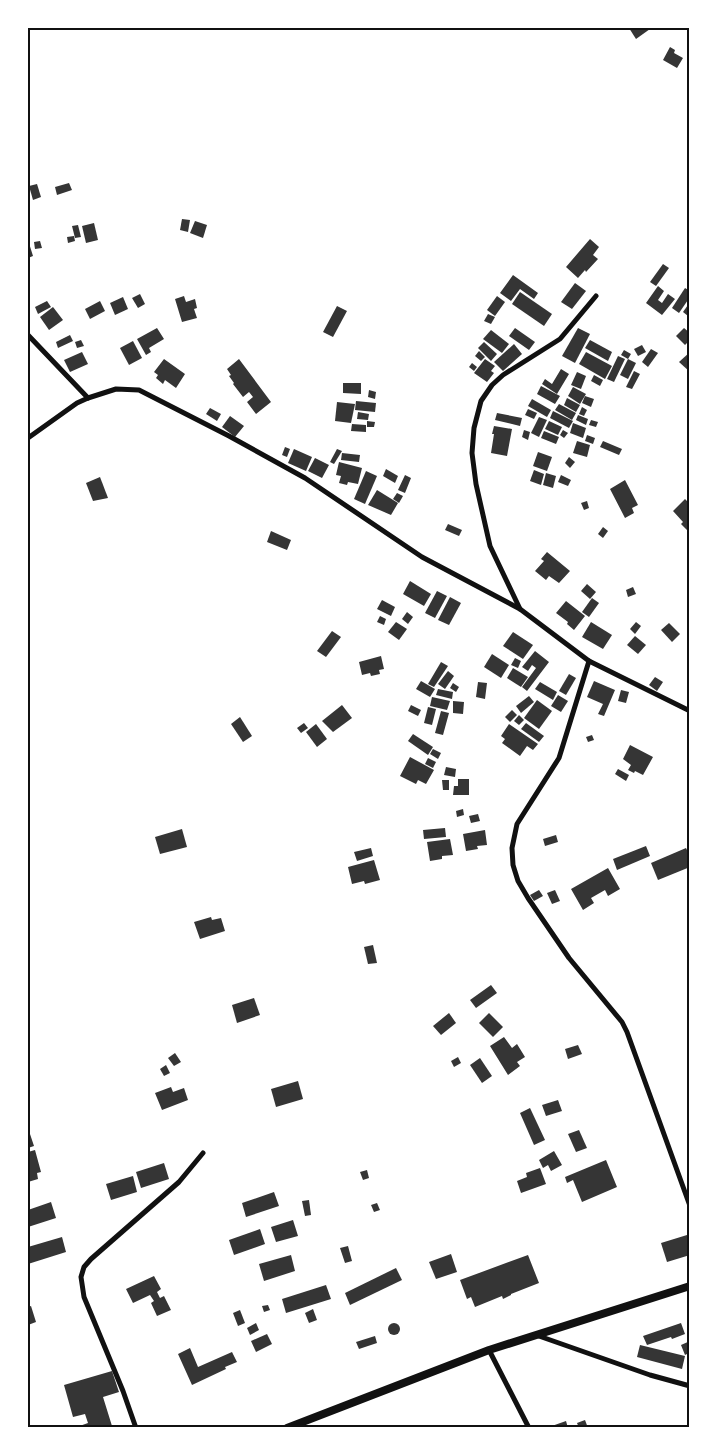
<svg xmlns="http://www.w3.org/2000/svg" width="717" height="1455" font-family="Helvetica,sans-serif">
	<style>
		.building { fill: #353535 }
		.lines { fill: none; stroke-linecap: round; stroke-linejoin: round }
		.minor { stroke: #111; stroke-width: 5 }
		.tertiary { stroke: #111; stroke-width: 8 }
		.neatline { fill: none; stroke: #111; stroke-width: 2 }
	</style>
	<rect width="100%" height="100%" fill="#fff"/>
	<g class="building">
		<path d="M629,28h20l1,1 -14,10z"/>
		<path d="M670,47l5,3 -1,3 9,5 -6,10 -14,-8z"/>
		<path d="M69,183l3,7 -15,5 -2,-8z"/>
		<path d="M37,184l4,13 -8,3 -4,-14z"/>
		<path d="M182,219l8,1 -2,12 -8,-2z"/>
		<path d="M195,221l12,4 -4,13 -13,-5z"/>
		<path d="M94,223l4,17 -12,3 -4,-17z"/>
		<path d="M78,225l3,12 -6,1 -3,-12z"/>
		<path d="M74,236l1,5 -7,2 -1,-6z"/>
		<path d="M590,239l9,8 -6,8 5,4 -12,13 -1,-2 -7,8 -12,-11z"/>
		<path d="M28,240l5,16 -5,2z"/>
		<path d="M40,241l2,7 -7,1 -1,-7z"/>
		<path d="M663,264l6,4 -13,18 -6,-4z"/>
		<path d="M513,275l25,18 -4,6 -14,-10 -9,12 -11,-8z"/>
		<path d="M575,283l11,8 -14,18 -11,-7z"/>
		<path d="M658,286l6,5 -6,9 4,3 6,-9 7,5 -13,16 -16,-12z"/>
		<path d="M685,288l5,3v6l-11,16 -7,-5z"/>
		<path d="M520,292l32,22 -8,12 -32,-22z"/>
		<path d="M140,294l5,10 -7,4 -6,-10z"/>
		<path d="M184,296l2,6 9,-3 2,9 -3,1 3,9 -15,4 -7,-23z"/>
		<path d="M497,296l8,6 -10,14 -8,-6z"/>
		<path d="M123,297l5,12 -13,6 -5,-12z"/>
		<path d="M47,301l4,6 -13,7 -3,-7z"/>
		<path d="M100,301l5,10 -15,8 -5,-10z"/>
		<path d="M690,302v12l-2,2 -5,-4z"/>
		<path d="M337,306l10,5 -14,26 -10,-5z"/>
		<path d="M53,307l10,13 -14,10 -9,-13z"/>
		<path d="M488,314l7,3 -4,7 -7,-3z"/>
		<path d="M157,328l7,11 -15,9 2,4 -5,3 -9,-16z"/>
		<path d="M515,328l20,14 -6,8 -20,-14z"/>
		<path d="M578,328l12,6 -15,29 -13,-7z"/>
		<path d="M684,328l6,5v7l-5,5 -9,-9z"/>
		<path d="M491,330l18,14 -7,9 -19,-14z"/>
		<path d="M70,335l3,6 -15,7 -2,-6z"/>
		<path d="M81,340l3,6 -7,2 -2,-6z"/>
		<path d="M590,340l22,12 -4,9 -23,-13z"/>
		<path d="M133,341l9,17 -13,7 -9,-17z"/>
		<path d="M484,342l13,12 -6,7 -13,-13z"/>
		<path d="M514,344l8,10 -19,17 -9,-9z"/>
		<path d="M642,345l4,7 -8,4 -4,-7z"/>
		<path d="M651,349l7,4 -10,14 -6,-5z"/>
		<path d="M624,350l7,4 -3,5 -7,-4z"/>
		<path d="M479,351l6,6 -4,4 -6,-5z"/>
		<path d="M82,352l6,12 -18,8 -6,-12z"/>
		<path d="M586,352l26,14 -7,13 -26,-15z"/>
		<path d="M690,352v20l-11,-10z"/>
		<path d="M618,356l7,3 -11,23 -7,-3z"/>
		<path d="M164,359l21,15 -9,14 -11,-8 -2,4 -7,-6 2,-3 -4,-3z"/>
		<path d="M239,359l32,43 -15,12 -9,-12 6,-5 -4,-5 -6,5 -10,-13 1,-1 -5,-7 2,-1 -4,-6z"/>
		<path d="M485,359l10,7 -4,5 3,2 -7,9 -13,-9z"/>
		<path d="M628,359l8,4 -8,16 -8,-4z"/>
		<path d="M472,363l5,4 -3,4 -5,-4z"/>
		<path d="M561,369l8,5 -12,20 -15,-10 3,-5 7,5z"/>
		<path d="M634,371l6,3 -8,15 -6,-2z"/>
		<path d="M577,372l9,4 -5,13 -10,-4z"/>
		<path d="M594,375l9,5 -3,6 -9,-5z"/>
		<path d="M343,383h18v11l-18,-1z"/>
		<path d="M541,386l19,10 -5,8 -18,-10z"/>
		<path d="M573,387l13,7 -6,10 -12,-8z"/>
		<path d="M369,390l7,2 -1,7 -7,-2z"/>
		<path d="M585,396l9,3 -3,8 -9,-4z"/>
		<path d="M567,398l13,7 -4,7 -12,-7z"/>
		<path d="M532,399l19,11 -4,7 -19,-11z"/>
		<path d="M356,401l20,2 -1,9 -20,-2z"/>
		<path d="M337,402l18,2 -4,19 -16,-2z"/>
		<path d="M559,404l17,9 -4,7 -17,-10z"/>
		<path d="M582,407l5,3 -3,6 -5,-2z"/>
		<path d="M210,408l11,6 -4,7 -11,-7z"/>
		<path d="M528,409l9,4 -3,6 -9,-4z"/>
		<path d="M553,411l20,10 -4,7 -19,-10z"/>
		<path d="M358,412l11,2 -1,6 -11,-1z"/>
		<path d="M497,413l25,5 -2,8 -25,-6z"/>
		<path d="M578,415l10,4 -2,6 -10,-5z"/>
		<path d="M230,416l14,10 -9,11 -13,-10z"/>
		<path d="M539,417l8,3 -8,17 -8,-4z"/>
		<path d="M591,420l7,2 -2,5 -7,-2z"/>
		<path d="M367,421l8,1 -1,5h-7z"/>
		<path d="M549,421l13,6 -4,8 -13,-6z"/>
		<path d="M573,423l13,5 -3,10 -13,-5z"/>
		<path d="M352,424l14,1v7l-15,-1z"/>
		<path d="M494,426l18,3 -5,27 -16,-3 3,-19h-2z"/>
		<path d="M524,430l6,2 -2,8 -6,-3z"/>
		<path d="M563,430l5,3 -4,5 -4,-3z"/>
		<path d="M544,431l15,6 -3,7 -15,-6z"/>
		<path d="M587,435l8,3 -2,6 -8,-3z"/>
		<path d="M577,441l13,4 -3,12 -14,-4z"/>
		<path d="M603,441l19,8 -3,6 -19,-8z"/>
		<path d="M285,447l5,2 -3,8 -5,-2z"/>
		<path d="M294,449l18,8 -6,14 -18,-8z"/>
		<path d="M337,449l5,2 -8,13 -4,-2z"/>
		<path d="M538,452l14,5 -5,14 -14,-5z"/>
		<path d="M342,453l18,2 -1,7 -18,-2z"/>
		<path d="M569,457l6,5 -5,6 -5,-5z"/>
		<path d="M315,458l14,7 -7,13 -14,-7z"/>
		<path d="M339,462l23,6 -4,16 -10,-2 -1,3 -8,-2 2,-7 -5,-1z"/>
		<path d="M386,469l12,7 -3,7 -12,-7z"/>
		<path d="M534,470l10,4 -3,11 -11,-4z"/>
		<path d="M366,471l11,5 -12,28 -11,-5z"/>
		<path d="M546,473l10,3 -3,12 -10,-3z"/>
		<path d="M405,475l6,3 -6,15 -7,-3z"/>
		<path d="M561,475l10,5 -3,6 -10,-4z"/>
		<path d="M100,477l8,21 -15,3 -7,-18z"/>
		<path d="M625,480l13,25 -6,3 2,5 -9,5 -15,-29z"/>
		<path d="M377,490l21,13 -7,12 -23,-10z"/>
		<path d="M397,493l6,3 -4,7 -6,-4z"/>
		<path d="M685,499l5,5v29l-9,-9 2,-2 -10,-11z"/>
		<path d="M587,501l2,7 -5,2 -3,-7z"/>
		<path d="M448,524l14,6 -3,6 -14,-6z"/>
		<path d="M603,527l5,4 -5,7 -5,-4z"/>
		<path d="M271,531l20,9 -4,10 -20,-8z"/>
		<path d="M547,552l23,19 -11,12 -10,-7 -3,4 -11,-9 9,-10 -3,-2z"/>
		<path d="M410,581l21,13 -7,12 -21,-12z"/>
		<path d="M587,584l9,8 -6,7 -9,-8z"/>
		<path d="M633,587l3,7 -8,3 -2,-7z"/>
		<path d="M437,591l10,5 -12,22 -10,-5z"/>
		<path d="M450,597l11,6 -12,22 -11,-5z"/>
		<path d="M592,598l7,5 -10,14 -7,-5z"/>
		<path d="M382,600l13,7 -4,9 -14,-7z"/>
		<path d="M566,601l19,15 -11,14 -7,-6 1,-2 -12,-9z"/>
		<path d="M407,612l6,5 -5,7 -6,-5z"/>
		<path d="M380,616l6,3 -2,6 -7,-3z"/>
		<path d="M396,622l11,7 -8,11 -11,-8z"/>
		<path d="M591,622l21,13 -9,14 -21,-12z"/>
		<path d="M636,622l5,4 -6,8 -5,-5z"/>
		<path d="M669,623l11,11 -8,8 -11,-12z"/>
		<path d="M332,631l9,6 -15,20 -9,-6z"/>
		<path d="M513,632l20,13 -10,14 -20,-13z"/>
		<path d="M635,636l11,9 -8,9 -11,-9z"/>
		<path d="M535,651l14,11 -22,29 -5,-4 14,-19 -4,-3 -4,6 -6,-4z"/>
		<path d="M492,654l17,11 -8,13 -17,-11z"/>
		<path d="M381,656l3,13 -5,1 1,4 -9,2 -1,-3 -8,2 -3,-13z"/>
		<path d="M515,658l6,3 -3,7 -7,-3z"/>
		<path d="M441,662l7,4 -14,21 -6,-3z"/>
		<path d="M513,668l15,9 -7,10 -14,-9z"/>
		<path d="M448,671l6,5 -9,13 -7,-5z"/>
		<path d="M569,674l7,4 -10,17 -7,-4z"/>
		<path d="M655,677l8,5 -6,9 -8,-6z"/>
		<path d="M421,681l14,8 -5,8 -14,-8z"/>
		<path d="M594,681l21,9 -11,26 -6,-2 5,-10 -16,-7z"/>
		<path d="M478,682l9,1 -2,16 -9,-2z"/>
		<path d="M540,682l17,10 -4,8 -18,-11z"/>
		<path d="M453,683l6,4 -3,5 -6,-4z"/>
		<path d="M438,689l15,3 -1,7 -16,-4z"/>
		<path d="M621,690l8,2 -3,11 -8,-2z"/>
		<path d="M558,695l10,6 -7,11 -10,-6z"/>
		<path d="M529,696l5,6 -13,11 -5,-7z"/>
		<path d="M432,697l18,4 -3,9 -17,-4z"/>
		<path d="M537,700l15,11 -13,18 -15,-11z"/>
		<path d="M453,701l11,1 -1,12 -10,-1z"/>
		<path d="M342,705l10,13 -19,14 -11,-11z"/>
		<path d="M411,705l10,5 -3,6 -10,-5z"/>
		<path d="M428,707l8,2 -4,16 -8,-2z"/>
		<path d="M512,710l5,5 -7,7 -5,-5z"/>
		<path d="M441,711l8,2 -6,22 -8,-2z"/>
		<path d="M519,715l5,5 -5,5 -5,-4z"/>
		<path d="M240,717l12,19 -9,6 -12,-18z"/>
		<path d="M304,723l4,5 -7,5 -4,-5z"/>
		<path d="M526,723l18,13 -5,6 -18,-13z"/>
		<path d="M316,724l11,15 -10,8 -11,-15z"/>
		<path d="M509,724l29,20 -5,6 -6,-4 -7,10 -18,-13 3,-4 -4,-3z"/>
		<path d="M413,734l20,13 -5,8 -20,-14z"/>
		<path d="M592,735l2,5 -6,2 -2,-5z"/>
		<path d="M630,745l23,12 -10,18 -8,-4 -1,2 -6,-3 3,-5 -8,-6z"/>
		<path d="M433,749l8,4 -3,6 -8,-5z"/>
		<path d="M410,757l24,13 -8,14 -8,-4 -2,4 -16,-8z"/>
		<path d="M428,758l8,4 -3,6 -8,-4z"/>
		<path d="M446,767l10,2 -1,8 -11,-2z"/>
		<path d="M618,769l11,6 -3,6 -11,-7z"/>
		<path d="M458,779h11v16h-16l1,-9h4z"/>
		<path d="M442,780h7v10h-6z"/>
		<path d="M463,809l1,6 -7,2 -1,-6z"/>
		<path d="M478,814l2,7 -9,2 -2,-7z"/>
		<path d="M445,828l1,9 -22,2 -1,-9z"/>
		<path d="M182,829l5,18 -27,7 -5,-17z"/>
		<path d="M485,830l2,15 -10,1 1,3 -12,2 -3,-17z"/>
		<path d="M556,835l2,7 -13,4 -2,-7z"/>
		<path d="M450,839l3,16 -11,1v3l-12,2 -3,-19z"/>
		<path d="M646,846l4,10 -33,14 -4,-11z"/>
		<path d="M371,848l2,8 -16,5 -3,-9z"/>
		<path d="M686,848l4,8v11l-32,13 -7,-17z"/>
		<path d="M374,860l6,20 -15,4 -1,-3 -12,3 -4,-17z"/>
		<path d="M608,868l12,21 -12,7 -3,-6 -14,8 3,5 -11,7 -12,-21z"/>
		<path d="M539,890l4,6 -9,5 -4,-6z"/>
		<path d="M555,890l5,11 -8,3 -5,-11z"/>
		<path d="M211,917l1,3 9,-2 4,13 -25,8 -6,-17z"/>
		<path d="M373,945l4,18 -9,1 -4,-17z"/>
		<path d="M491,985l6,8 -21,15 -6,-8z"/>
		<path d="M254,998l6,17 -23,8 -5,-18z"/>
		<path d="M449,1013l7,10 -15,12 -8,-9z"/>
		<path d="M489,1013l14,14 -10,10 -14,-14z"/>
		<path d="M504,1037l8,11 5,-4 8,13 -8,5 3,4 -12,9 -18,-29z"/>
		<path d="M578,1045l4,9 -14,5 -3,-10z"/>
		<path d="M175,1053l6,9 -7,4 -6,-8z"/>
		<path d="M458,1057l3,6 -7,4 -3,-6z"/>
		<path d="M480,1058l12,18 -10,7 -12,-18z"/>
		<path d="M166,1065l4,8 -6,3 -4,-7z"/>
		<path d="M298,1081l5,18 -27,8 -5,-18z"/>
		<path d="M171,1087l2,5 11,-4 4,12 -26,10 -7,-17z"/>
		<path d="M558,1100l4,11 -16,5 -4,-11z"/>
		<path d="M530,1108l15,32 -11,5 -14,-32z"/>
		<path d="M28,1128l6,18 -6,2z"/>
		<path d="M579,1130l8,18 -11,4 -8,-18z"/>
		<path d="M35,1150l6,22 -4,1 1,6 -10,3v-30z"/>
		<path d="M554,1151l8,14 -11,6 -3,-6 -5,3 -4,-8z"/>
		<path d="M606,1160l11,27 -35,15 -9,-22 -6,3 -2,-6z"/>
		<path d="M164,1163l5,16 -28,9 -5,-16z"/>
		<path d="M540,1168l6,16 -25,9 -4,-12 10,-4 -1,-4z"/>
		<path d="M367,1170l2,8 -6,2 -3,-8z"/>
		<path d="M133,1176l4,16 -26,8 -5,-16z"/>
		<path d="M274,1192l5,14 -33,11 -4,-14z"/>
		<path d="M309,1200l2,15 -6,1 -3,-15z"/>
		<path d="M51,1202l5,16 -28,9v-17z"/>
		<path d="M377,1203l3,7 -6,2 -3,-7z"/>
		<path d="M293,1220l5,16 -22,6 -5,-15z"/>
		<path d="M260,1229l5,15 -31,11 -5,-15z"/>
		<path d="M687,1235l3,9v11l-23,7 -6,-19z"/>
		<path d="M62,1237l4,15 -38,12v-17z"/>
		<path d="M348,1246l4,15 -7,2 -5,-15z"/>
		<path d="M451,1254l6,18 -21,7 -7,-17z"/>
		<path d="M291,1255l4,16 -31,10 -5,-17z"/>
		<path d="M528,1255l11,28 -28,11v1l-8,4 -1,-3 -27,11 -4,-10 -4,2 -7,-19z"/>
		<path d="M396,1268l6,12 -52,25 -5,-12z"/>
		<path d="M154,1276l7,13 -4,3 3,6 4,-2 7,14 -14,6 -6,-13 3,-2 -4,-6 -17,8 -7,-14z"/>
		<path d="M326,1285l5,14 -45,14 -4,-14z"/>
		<path d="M268,1305l2,5 -6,2 -2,-6z"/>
		<path d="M31,1306l5,16 -8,3v-18z"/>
		<path d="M313,1309l4,11 -8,3 -4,-10z"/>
		<path d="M240,1310l5,13 -7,3 -5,-13z"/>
		<circle cx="394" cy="1329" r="6"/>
		<path d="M256,1323l3,7 -9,5 -3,-7z"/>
		<path d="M681,1323l4,11 -13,5 -1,-2 -24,8 -4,-9z"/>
		<path d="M267,1334l5,10 -16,8 -5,-11z"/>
		<path d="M375,1336l2,7 -18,6 -3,-7z"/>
		<path d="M690,1341l-1,12 -4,2 -4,-10z"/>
		<path d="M640,1345l45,11 -3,13 -45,-12z"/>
		<path d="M190,1348l8,19 34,-15 5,10 -12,5 1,2 -34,16 -14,-31z"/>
		<path d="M112,1371l7,21 -16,5 9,29 -6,2h-32l14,-5 -3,-9 -12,3 -9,-32z"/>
		<path d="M585,1420l3,8h-9l-2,-5z"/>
		<path d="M566,1421l2,7h-19v-1z"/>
	</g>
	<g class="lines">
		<g class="minor">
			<path d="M28,335l60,63"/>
			<path d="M28,438l49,-35 11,-5 28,-9 23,1 90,46 76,42 117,79 98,52 69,52 101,50"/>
			<path d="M520,609l-30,-63 -14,-62 -4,-31 2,-25 7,-27 11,-16 11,-10 57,-36 36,-43"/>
			<path d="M589,661l-30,97 -42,66 -5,24 1,17 5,16 10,17 41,60 53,64 5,10 63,174"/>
			<path d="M536,1335l114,40 40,11"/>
			<path d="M489,1350l40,78"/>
			<path d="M136,1428l-13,-37 -39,-94 -3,-20 3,-10 7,-8 88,-77 24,-29"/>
		</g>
		<path class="tertiary" d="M287,1428l202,-78 201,-64"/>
	</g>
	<rect width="717" height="1455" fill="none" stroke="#ffffff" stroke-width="58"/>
	<rect x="29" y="29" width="659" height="1397" class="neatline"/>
</svg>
